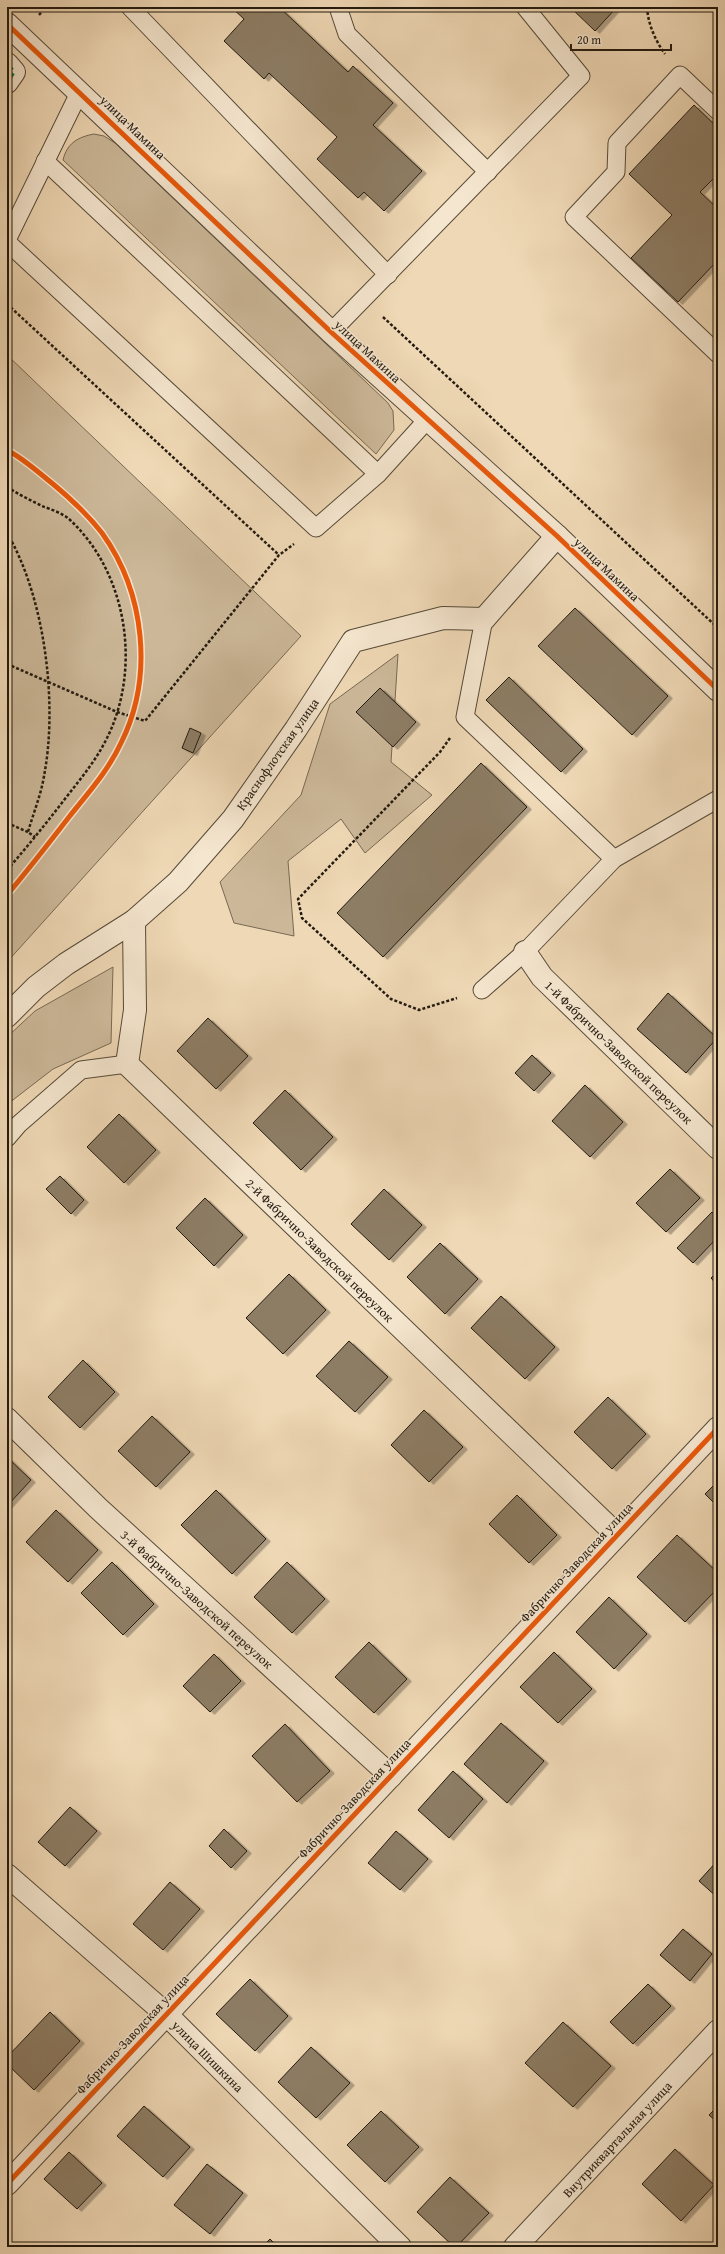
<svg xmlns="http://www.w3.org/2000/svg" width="725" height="2254" font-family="'Gentium Book Plus',serif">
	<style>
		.green { fill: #ccb899; stroke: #786954 }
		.building { fill: #8d7d65; stroke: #231a0f; filter: url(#shadow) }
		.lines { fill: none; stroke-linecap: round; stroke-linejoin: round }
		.lane-casing { stroke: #564a38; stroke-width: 19 }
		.street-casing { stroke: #564a38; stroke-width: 24 }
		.path { stroke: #231a0f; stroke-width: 2.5; stroke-dasharray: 3 2; stroke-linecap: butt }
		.lane { stroke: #f5e6cf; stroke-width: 17 }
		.street { stroke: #f5e6cf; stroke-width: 22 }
		.quiet { stroke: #00873e; stroke-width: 4; stroke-dasharray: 8 4; stroke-linecap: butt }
		.cycleway-casing { stroke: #f5e6cf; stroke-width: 8 }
		.cycleway { stroke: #e8590c; stroke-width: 5 }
		.labels { text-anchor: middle; stroke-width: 3; stroke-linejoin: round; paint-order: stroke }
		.street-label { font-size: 13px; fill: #231a0f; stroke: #f5e6cf }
	</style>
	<defs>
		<filter id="shadow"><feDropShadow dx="4.5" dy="2.5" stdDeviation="0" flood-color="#0004"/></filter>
	</defs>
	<rect width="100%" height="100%" fill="#efd8b5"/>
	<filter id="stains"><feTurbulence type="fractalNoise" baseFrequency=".005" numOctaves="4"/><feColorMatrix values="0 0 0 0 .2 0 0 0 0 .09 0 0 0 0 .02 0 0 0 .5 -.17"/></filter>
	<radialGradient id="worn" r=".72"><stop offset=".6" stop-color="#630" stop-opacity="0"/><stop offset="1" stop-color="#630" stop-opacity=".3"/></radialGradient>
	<g class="green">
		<path d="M94,134l10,2 11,7 273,260 5,8 1,19 -18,24 -313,-294c4,-17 15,-23 31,-26z"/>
		<path d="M7,355l294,281 -294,326z"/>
		<path d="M398,654l-7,108 41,33 -67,58 -24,-34 -53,42 6,75 -60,-13 -14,-41 81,-87 29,-91z"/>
		<path d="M113,967l-2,76 -58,26 -44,34 -2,-3v-63l28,-26z"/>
	</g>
	<g class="building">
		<path d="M231,7h48l69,65 5,-6 40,37 -20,22 49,46 -38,40 -20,-19 -6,6 -41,-39 20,-22 -68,-64 -5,6 -40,-38 20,-22z"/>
		<path d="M570,7h47l-22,24z"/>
		<path d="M694,105l24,23v46l-18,18 18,17v51l-40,42 -47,-44 41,-43 -43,-41z"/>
		<path d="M575,608l93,88 -36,39 -94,-89z"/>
		<path d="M509,677l74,72 -22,23 -75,-72z"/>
		<path d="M380,688l36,34 -23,25 -37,-35z"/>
		<path d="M190,728l11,5 -8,20 -11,-5z"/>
		<path d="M481,763l46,44 -144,150 -46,-44z"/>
		<path d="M668,993l49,45 -31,35 -49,-44z"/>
		<path d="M208,1018l40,38 -32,33 -39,-38z"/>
		<path d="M532,1055l19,18 -17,18 -19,-18z"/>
		<path d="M585,1085l38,37 -33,35 -38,-36z"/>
		<path d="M285,1090l48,47 -32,33 -48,-47z"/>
		<path d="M119,1114l37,36 -32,33 -37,-36z"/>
		<path d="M670,1169l30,29 -34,34 -30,-29z"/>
		<path d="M60,1176l24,24 -13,14 -25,-25z"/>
		<path d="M384,1189l38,36 -33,35 -38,-36z"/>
		<path d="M205,1198l38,37 -29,31 -38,-38z"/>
		<path d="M712,1212l6,6v19l-25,26 -16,-15z"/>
		<path d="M440,1243l38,36 -33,35 -38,-37z"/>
		<path d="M718,1271v15l-7,-8z"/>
		<path d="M289,1274l37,36 -43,44 -37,-36z"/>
		<path d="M501,1296l54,51 -30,32 -54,-51z"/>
		<path d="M349,1341l39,36 -33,35 -39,-36z"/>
		<path d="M83,1360l32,32 -35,36 -32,-31z"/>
		<path d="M608,1397l38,37 -34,35 -38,-37z"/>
		<path d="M424,1410l39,37 -34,35 -38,-37z"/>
		<path d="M152,1416l38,36 -34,35 -38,-36z"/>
		<path d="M8,1458l23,22 -24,26v-47z"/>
		<path d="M718,1481v26l-13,-13z"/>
		<path d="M216,1490l50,49 -34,35 -51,-49z"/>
		<path d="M517,1495l40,40 -28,28 -40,-39z"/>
		<path d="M56,1510l42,40 -30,32 -42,-40z"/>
		<path d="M677,1535l41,38v15l-33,34 -48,-45z"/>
		<path d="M112,1562l42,42 -31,31 -42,-42z"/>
		<path d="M287,1562l38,37 -33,34 -38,-36z"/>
		<path d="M609,1597l38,37 -33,35 -38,-37z"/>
		<path d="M369,1642l38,37 -33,34 -39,-36z"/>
		<path d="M554,1652l38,37 -34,34 -38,-36z"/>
		<path d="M214,1654l27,27 -31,31 -27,-26z"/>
		<path d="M501,1723l43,38 -37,42 -43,-39z"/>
		<path d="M285,1724l45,47 -33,31 -45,-46z"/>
		<path d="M453,1771l30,28 -34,39 -31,-28z"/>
		<path d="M70,1807l27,24 -32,35 -27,-24z"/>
		<path d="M224,1829l23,22 -16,17 -22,-22z"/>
		<path d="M396,1831l32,28 -28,31 -32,-27z"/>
		<path d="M718,1860v38l-19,-17z"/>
		<path d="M170,1882l30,27 -37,41 -30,-26z"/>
		<path d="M683,1929l29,25 -22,27 -30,-26z"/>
		<path d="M250,1979l38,37 -33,35 -39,-37z"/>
		<path d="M648,1984l23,22 -38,38 -23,-22z"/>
		<path d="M50,2012l30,29 -46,49 -27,-26v-7z"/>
		<path d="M563,2022l48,44 -38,41 -48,-44z"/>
		<path d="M311,2047l39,36 -34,35 -38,-36z"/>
		<path d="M144,2106l46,41 -27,30 -46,-41z"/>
		<path d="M718,2106v17l-9,-8z"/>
		<path d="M381,2111l38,36 -34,35 -38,-37z"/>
		<path d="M675,2149l39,36 -33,36 -39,-37z"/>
		<path d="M69,2152l33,31 -25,26 -33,-30z"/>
		<path d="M207,2164l36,29 -33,41 -36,-29z"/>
		<path d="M450,2177l39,36 -33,34h-2l-37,-35z"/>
		<path d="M270,2239l8,8h-16z"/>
	</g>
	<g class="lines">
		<g class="lane-casing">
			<g id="lane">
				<path d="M130,7l258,268"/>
				<path d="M338,7l9,27 141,138"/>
				<path d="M718,111l-38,-36 -63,68 -1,29 -42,45 144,137"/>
				<path d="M45,161l333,313"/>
				<path d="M7,240l73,-149"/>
				<path d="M7,242l309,286 62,-54 49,-54"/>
				<path d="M331,332l250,-256 -56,-69"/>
				<path d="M484,619l-19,98 149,142"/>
				<path d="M482,990l43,-38 89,-93 104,-60"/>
				<path d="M7,1138l12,-14 62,-54 46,-6"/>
			</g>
		</g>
		<g class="street-casing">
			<g id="street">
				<path d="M7,24l324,308 226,204 161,154"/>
				<path d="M7,64l7,8 -7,10"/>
				<path d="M134,921l1,89 -8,54 490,471"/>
				<path d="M525,952l17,25 176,171"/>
				<path d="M7,1016l29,-29 30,-23 68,-43 44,-39 55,-63 63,-90 57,-88 90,-23 41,1 73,-83"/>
				<path d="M7,1419l91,89 293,268"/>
				<path d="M7,1875l159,139 234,233"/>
				<path d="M7,2184l711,-756"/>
				<path d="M515,2247l203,-216"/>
			</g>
		</g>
		<g class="path">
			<path d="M647,7c1,17 8,33 18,47"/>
			<path d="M39,15l7,-8"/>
			<path d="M7,304l272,251"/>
			<path d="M383,317l335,311"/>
			<path d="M7,487c11,7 23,13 35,19 8,3 20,7 27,13 59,54 73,151 37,221 -10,20 -24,37 -38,55 -20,26 -40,51 -61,75"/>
			<path d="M7,533c38,64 51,171 37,243 -3,19 -11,38 -16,56l7,5"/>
			<path d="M7,664l110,48 28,9 134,-166 15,-11"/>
			<path d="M450,738l-10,14 -142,147 4,19 89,81 28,11 38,-12"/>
			<path d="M7,823l21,9"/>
		</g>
		<use href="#lane" class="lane"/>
		<use href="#street" class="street"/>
		<path class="quiet" d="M7,64l7,8 -7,10"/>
		<g class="cycleway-casing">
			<g id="cycleway">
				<path d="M7,24l324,308 226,204 161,154"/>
				<path d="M7,450c17,9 31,22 46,34 18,15 35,31 49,49 43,60 52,144 19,210 -13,28 -33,50 -52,74 -20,26 -41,53 -62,78"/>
				<path d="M7,2184l711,-756"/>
			</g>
		</g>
		<use href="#cycleway" class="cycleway"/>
	</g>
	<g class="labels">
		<g class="street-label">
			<text transform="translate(133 127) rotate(44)" y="5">улица Мамина</text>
			<text transform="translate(368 351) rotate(43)" y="5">улица Мамина</text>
			<text transform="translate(607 569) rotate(44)" y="5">улица Мамина</text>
			<text transform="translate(277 754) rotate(-55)" y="5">Краснофлотская улица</text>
			<text transform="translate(619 1052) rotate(44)" y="5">1-й Фабрично-Заводской переулок</text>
			<text transform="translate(320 1250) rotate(44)" y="5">2-й Фабрично-Заводской переулок</text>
			<text transform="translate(576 1562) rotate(-47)" y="5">Фабрично-Заводская улица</text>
			<text transform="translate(197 1599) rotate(42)" y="5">3-й Фабрично-Заводской переулок</text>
			<text transform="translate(354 1798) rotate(-47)" y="5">Фабрично-Заводская улица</text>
			<text transform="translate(132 2034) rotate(-47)" y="5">Фабрично-Заводская улица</text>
			<text transform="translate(208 2056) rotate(45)" y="5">улица Шишкина</text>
			<text transform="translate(617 2139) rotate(-47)" y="5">Внутриквартальная улица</text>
		</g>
	</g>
	<rect width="725" height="2254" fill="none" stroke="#efd8b5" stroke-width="24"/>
	<rect x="8" y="8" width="709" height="2238" fill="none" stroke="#231a0f" stroke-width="2"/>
	<rect x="12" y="12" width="701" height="2230" fill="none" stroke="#231a0f"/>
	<path d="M571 44v6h100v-6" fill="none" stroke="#231a0f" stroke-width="2"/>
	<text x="577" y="44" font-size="12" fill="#231a0f" stroke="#f5e6cf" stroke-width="3" paint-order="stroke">20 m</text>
	<rect width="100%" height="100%" filter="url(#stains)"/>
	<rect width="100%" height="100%" fill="url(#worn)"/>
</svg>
